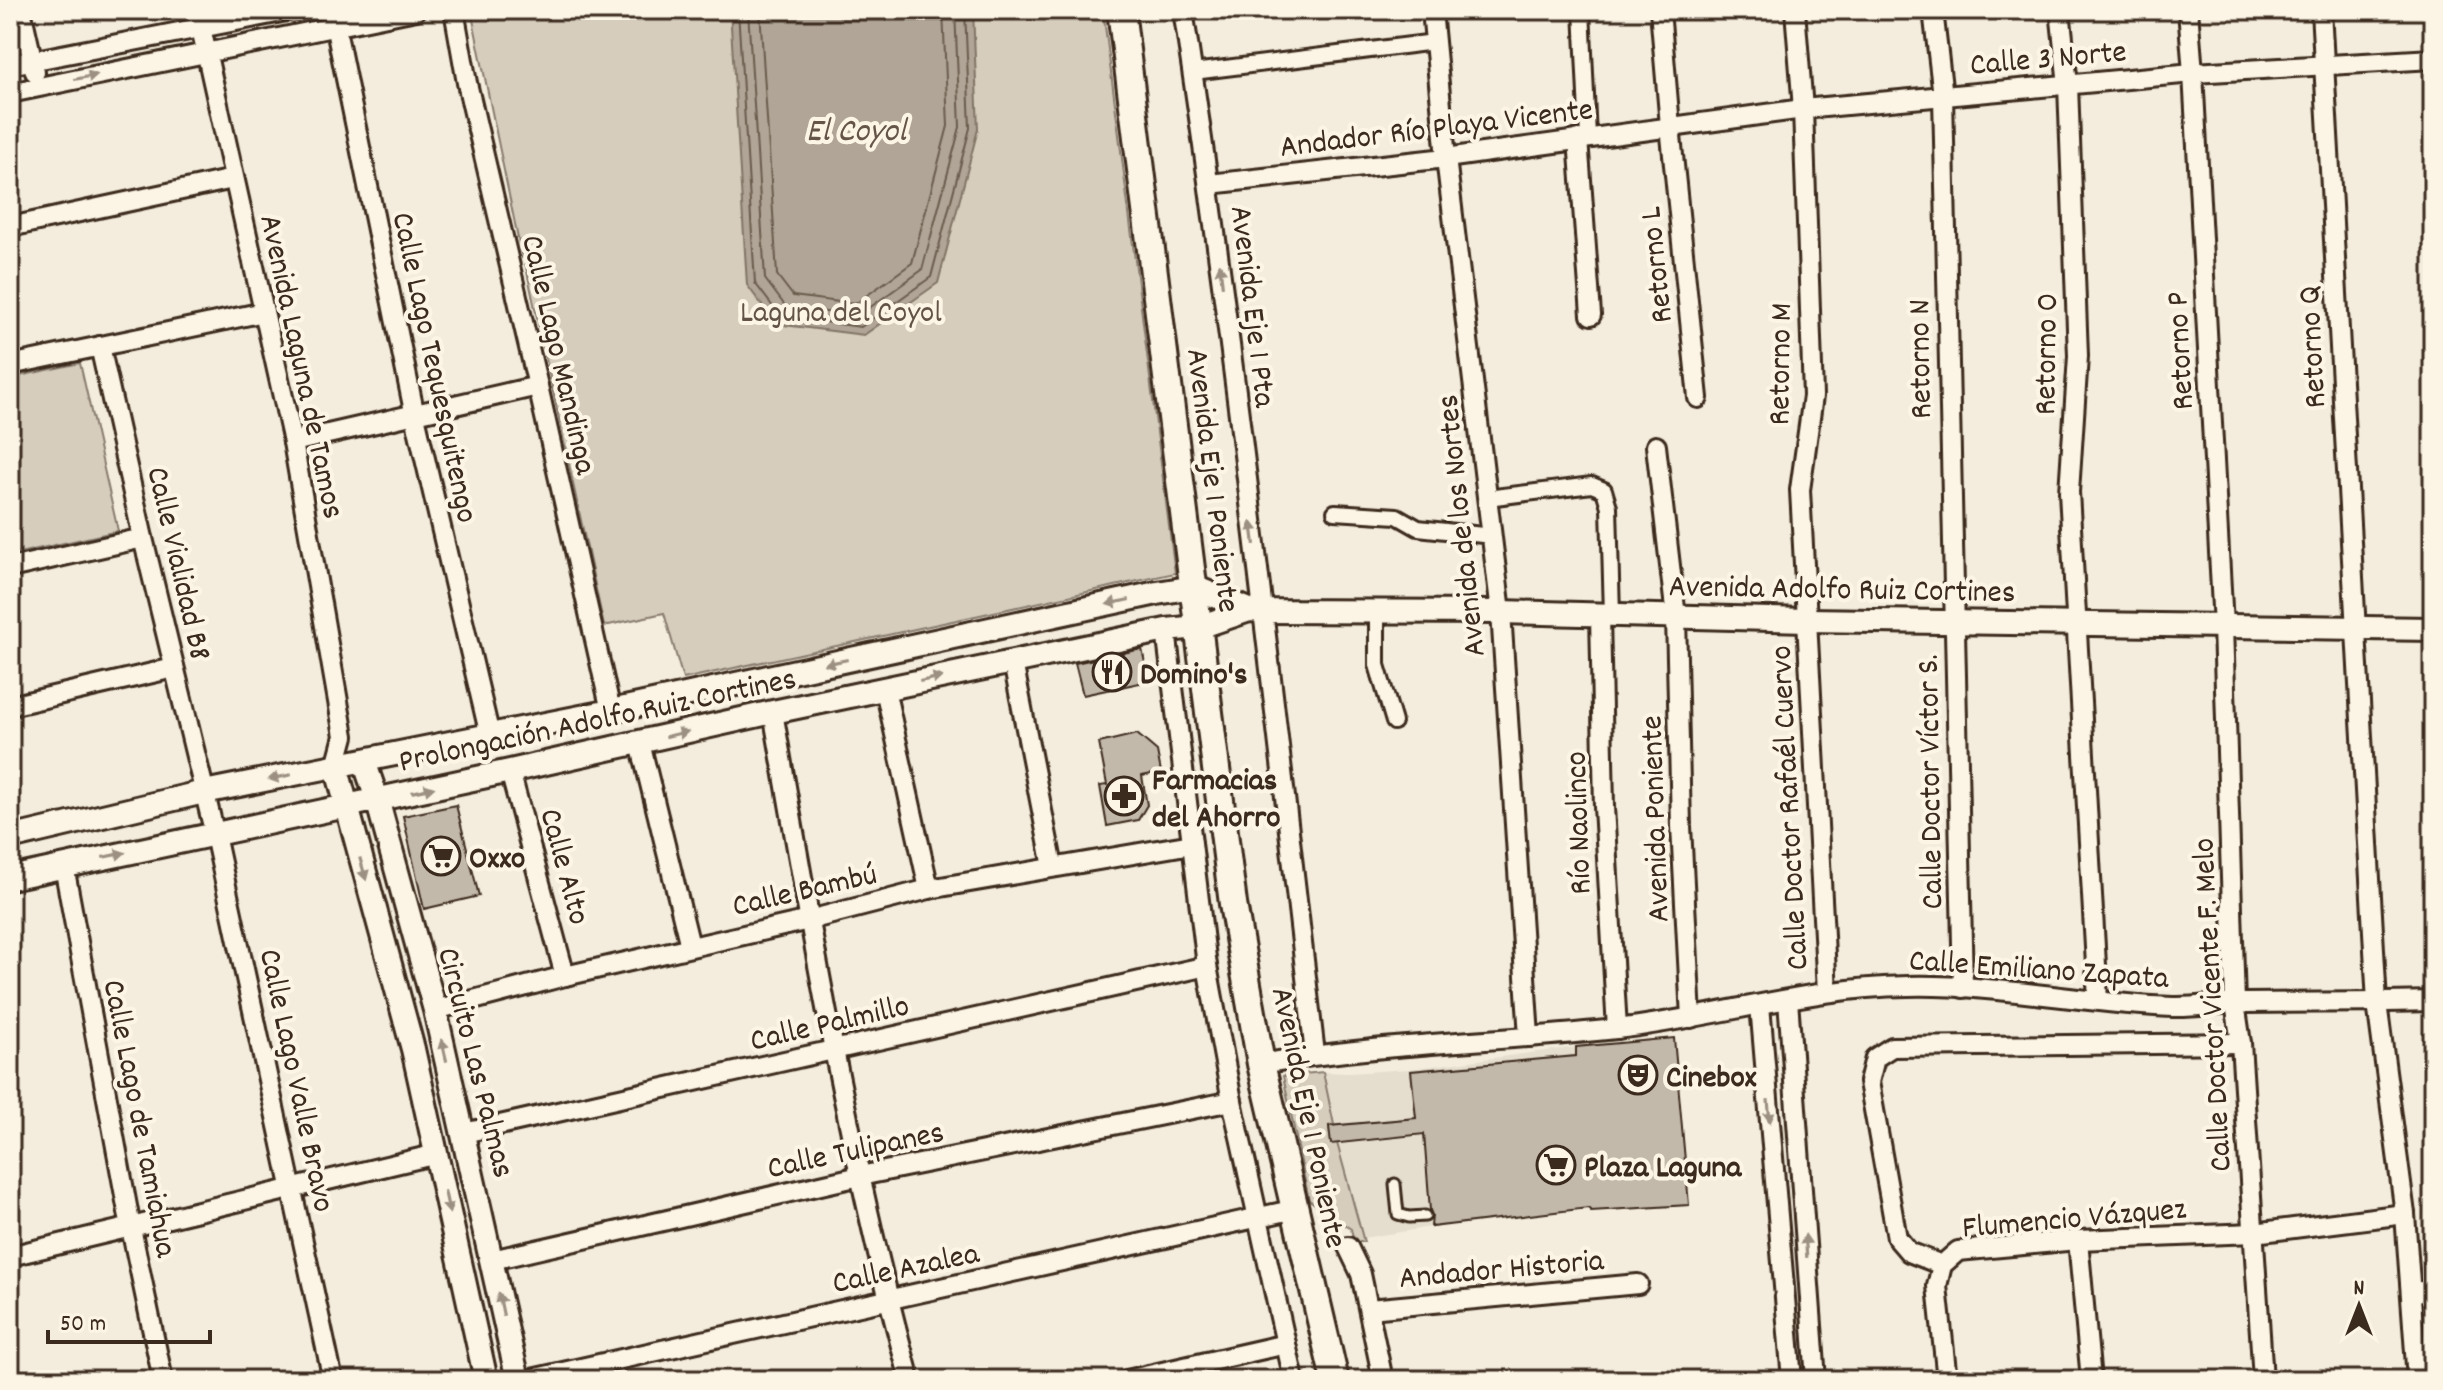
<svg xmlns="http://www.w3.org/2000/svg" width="2443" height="1390" font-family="Dekko,sans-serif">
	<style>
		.built { fill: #e5ddce }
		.green { fill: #d6cdbd; stroke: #887c6e; stroke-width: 2 }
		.water { fill: #b0a596; stroke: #817466; stroke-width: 2 }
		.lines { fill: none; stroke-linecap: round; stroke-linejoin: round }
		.shore { stroke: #6a5b4e; stroke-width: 2 }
		.building { fill: #c3b9aa; stroke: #3b2a1e; stroke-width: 2 }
		.service-casing { stroke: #3b2a1e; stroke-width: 15 }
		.pedestrian-casing { stroke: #3b2a1e; stroke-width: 20 }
		.minor-casing { stroke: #3b2a1e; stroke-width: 24 }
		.tertiary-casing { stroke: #3b2a1e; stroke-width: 28 }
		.secondary-casing { stroke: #3b2a1e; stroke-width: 32 }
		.service { stroke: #fcf5e5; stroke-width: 9 }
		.pedestrian { stroke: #fcf5e5; stroke-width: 14 }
		.minor { stroke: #fcf5e5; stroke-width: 18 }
		.tertiary { stroke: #fcf5e5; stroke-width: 22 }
		.secondary { stroke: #fcf5e5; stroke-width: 26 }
		.oneway { fill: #9c9082 }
		.labels { text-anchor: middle; stroke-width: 8; stroke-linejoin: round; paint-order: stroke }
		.street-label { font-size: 32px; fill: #3b2a1e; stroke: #fcf5e5 }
		.park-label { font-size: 32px; fill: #625346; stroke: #fcf5e5 }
		.poi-label { font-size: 32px; font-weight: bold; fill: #3b2a1e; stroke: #fcf5e5; text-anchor: start }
		.water-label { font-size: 34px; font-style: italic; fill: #645548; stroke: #fcf5e5 }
	</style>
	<rect width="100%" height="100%" fill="#f4eddd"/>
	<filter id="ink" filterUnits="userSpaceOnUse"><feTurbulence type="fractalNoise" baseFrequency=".0125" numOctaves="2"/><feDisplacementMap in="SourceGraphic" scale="16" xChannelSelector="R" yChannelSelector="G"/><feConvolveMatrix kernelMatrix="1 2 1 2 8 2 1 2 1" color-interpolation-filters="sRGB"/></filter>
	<g filter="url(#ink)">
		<path class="built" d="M1674,1038l15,167 -98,6 -3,-3 -157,19 -68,11 1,4h-10l-3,-13 -42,-29 -26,-124 40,-4 27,1 59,-4 167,-22z"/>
		<g class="green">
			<path d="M471,10h632l72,563 -492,106 -19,-66 -60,13 -80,-368h-2z"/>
			<path d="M80,363l38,168 -108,24v-177z"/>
			<path d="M1323,1072l11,53 -5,2 2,16h6l27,99h-10l-3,-13 -42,-29 -26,-124z"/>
		</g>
		<path class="water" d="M730,10h243l5,119 -40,154 -74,52 -88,-11 -29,-39z"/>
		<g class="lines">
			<g class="shore">
				<path d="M738,10l17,273 25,33 81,11 70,-50 39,-149 -5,-118"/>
				<path d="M748,10l17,269 21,28 72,9 64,-46 38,-143 -5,-117"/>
				<path d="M760,10l17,265 16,21 62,8 57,-41 36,-137 -5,-116"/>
			</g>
		</g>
		<g class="building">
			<path d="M1142,649l7,32 -66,14 -8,-32z"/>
			<path d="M1137,734l20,17 4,21 -19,4 5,29 -9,15 -31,6 -7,-40 7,-1 -8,-42z"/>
			<path d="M456,805l23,91 -55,13 -21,-93z"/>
			<path d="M1674,1038l15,167 -98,6 -3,-3 -157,19 1,-12 -2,-5 -6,-76 -93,10 -2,-18 87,-8 -5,-47 165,-15v-9z"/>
		</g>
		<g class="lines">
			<g class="service-casing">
				<path id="service" d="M1395,1184l3,30 11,3 16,-1"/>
			</g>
			<g class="pedestrian-casing">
				<g id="pedestrian">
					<path d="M1582,10l6,127"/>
					<path d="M1193,72l242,-30"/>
					<path d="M1487,498l105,-13 12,5 5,17 3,108"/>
					<path d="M1335,512l62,4 21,12 74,8"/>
					<path d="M1377,611v54l17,57"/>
				</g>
			</g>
			<g class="minor-casing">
				<g id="minor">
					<path d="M21,10l14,62"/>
					<path d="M197,10l96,432 51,294 -8,30"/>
					<path d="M332,10l83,406 75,320"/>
					<path d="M454,10l13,73 71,303 73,325"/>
					<path d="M1183,10c53,347 91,696 132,1044"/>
					<path d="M1432,10l14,148 55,454 28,425"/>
					<path d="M1660,10l10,116 28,272"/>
					<path d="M1795,10l8,99 10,287 -13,94 27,502"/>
					<path d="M1933,10l10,86 20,892"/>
					<path d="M2060,10l8,75 10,271 -9,136 29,508"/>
					<path d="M2188,10l5,63 30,553 12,377 6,40 22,337"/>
					<path d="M2321,10l56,993 28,211 12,166"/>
					<path d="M10,65l282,-55"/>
					<path d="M10,93l406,-83"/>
					<path d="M1578,139l13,176"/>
					<path d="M1209,184l237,-26 357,-49 390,-36 240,-14"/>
					<path d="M10,227l223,-48"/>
					<path d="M100,346l43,192 72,297 118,545"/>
					<path d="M10,365l254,-53"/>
					<path d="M293,442l245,-56"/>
					<path d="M1656,446l20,171 5,209 10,192"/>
					<path d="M10,568l133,-30"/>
					<path d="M1600,614l4,193 13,222"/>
					<path d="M1166,630l41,336 25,135 62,279"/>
					<path d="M1013,662l40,205"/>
					<path d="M885,689l44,200"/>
					<path d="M10,706l164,-38"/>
					<path d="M773,712c39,224 77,449 137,668"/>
					<path d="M640,743l50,203"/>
					<path d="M510,771l55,205"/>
					<path d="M64,866l67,362 32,152"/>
					<path d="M1788,1000l28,380"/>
					<path d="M1760,1005l32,375"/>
					<path d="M435,1010l130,-34 244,-56 120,-31 263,-45"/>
					<path d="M1261,1064c117,-21 237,-22 355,-35 98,-11 194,-42 292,-43 89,-2 177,18 265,21 22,1 45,-4 67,-4 64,-1 129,0 193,-2"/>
					<path d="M464,1133l743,-167"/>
					<path d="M2078,1240l13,140"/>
					<path d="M1348,1247l13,27 22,106"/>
					<path d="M10,1256l427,-102"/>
					<path d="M492,1260l368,-84 372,-75"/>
					<path d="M1942,1265l-33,-13 -12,-14 -28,-156 6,-24 17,-11 349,-4"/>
					<path d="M2412,1292l21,-2"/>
					<path d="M1369,1309l269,-25"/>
					<path d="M527,1380l769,-171"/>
					<path d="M1127,1380l159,-36"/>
					<path d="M1947,1380l-10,-94 5,-21 16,-14 120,-11 176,-7 151,-19"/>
				</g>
			</g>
			<g class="tertiary-casing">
				<g id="tertiary">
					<path d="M364,761l13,38 58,211 83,370"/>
					<path d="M336,766l77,283 73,331"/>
					<path d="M10,838l194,-46 407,-81 546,-118 37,-6 55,23 14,1 238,1 306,8 626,9"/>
					<path d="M10,878l500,-107 263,-59 393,-82 33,-3 50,-17"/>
				</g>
			</g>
			<g class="secondary-casing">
				<path id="secondary" d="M1121,10l112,894 28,160 74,316"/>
			</g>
			<use href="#service" class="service"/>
			<use href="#pedestrian" class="pedestrian"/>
			<use href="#minor" class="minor"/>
			<use href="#tertiary" class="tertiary"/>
			<use href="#secondary" class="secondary"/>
		</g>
		<defs><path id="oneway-solid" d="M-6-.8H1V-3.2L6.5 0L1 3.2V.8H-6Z" transform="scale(2)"/></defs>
		<g class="oneway">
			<use href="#oneway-solid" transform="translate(86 77) rotate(-12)"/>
			<use href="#oneway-solid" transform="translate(1221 275) rotate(-97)"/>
			<use href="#oneway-solid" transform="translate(1253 533) rotate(-97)"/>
			<use href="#oneway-solid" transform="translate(1118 602) rotate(168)"/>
			<use href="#oneway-solid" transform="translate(836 662) rotate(168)"/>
			<use href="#oneway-solid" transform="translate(931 679) rotate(-12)"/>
			<use href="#oneway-solid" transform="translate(677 734) rotate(-13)"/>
			<use href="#oneway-solid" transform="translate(280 777) rotate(169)"/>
			<use href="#oneway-solid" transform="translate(423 790) rotate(-12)"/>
			<use href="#oneway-solid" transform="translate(114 855) rotate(-12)"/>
			<use href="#oneway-solid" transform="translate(363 869) rotate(74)"/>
			<use href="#oneway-solid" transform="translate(444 1050) rotate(-103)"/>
			<use href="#oneway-solid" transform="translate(1769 1111) rotate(85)"/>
			<use href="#oneway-solid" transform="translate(447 1202) rotate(78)"/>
			<use href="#oneway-solid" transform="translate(1806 1246) rotate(-94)"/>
			<use href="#oneway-solid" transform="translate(501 1304) rotate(-102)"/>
		</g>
	</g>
	<defs>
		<g id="restaurant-ring" transform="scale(2)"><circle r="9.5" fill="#fcf5e5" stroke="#3b2a1e" stroke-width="1.5"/><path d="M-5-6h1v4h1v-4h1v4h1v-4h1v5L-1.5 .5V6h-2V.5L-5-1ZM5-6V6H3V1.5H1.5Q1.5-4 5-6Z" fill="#3b2a1e"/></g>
		<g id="pharmacy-ring" transform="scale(2)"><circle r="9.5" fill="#fcf5e5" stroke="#3b2a1e" stroke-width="1.5"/><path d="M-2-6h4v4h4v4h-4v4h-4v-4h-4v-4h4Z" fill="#3b2a1e"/></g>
		<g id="supermarket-ring" transform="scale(2)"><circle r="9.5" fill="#fcf5e5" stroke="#3b2a1e" stroke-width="1.5"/><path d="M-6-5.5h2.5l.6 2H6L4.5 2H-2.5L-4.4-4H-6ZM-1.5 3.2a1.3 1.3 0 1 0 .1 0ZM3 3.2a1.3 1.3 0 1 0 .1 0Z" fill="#3b2a1e"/></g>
		<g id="theatre-ring" transform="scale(2)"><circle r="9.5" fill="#fcf5e5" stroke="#3b2a1e" stroke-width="1.5"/><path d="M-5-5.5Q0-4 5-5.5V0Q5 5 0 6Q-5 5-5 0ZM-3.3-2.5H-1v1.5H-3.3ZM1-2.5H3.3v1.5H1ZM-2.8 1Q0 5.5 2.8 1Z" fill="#3b2a1e"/></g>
	</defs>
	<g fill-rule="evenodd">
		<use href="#restaurant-ring" x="1112" y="672"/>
		<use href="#pharmacy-ring" x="1124" y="796"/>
		<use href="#supermarket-ring" x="441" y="856"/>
		<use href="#theatre-ring" x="1638" y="1075"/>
		<use href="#supermarket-ring" x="1556" y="1165"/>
	</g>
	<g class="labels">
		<g class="street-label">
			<text transform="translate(2048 56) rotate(-5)" y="11">Calle 3 Norte</text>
			<text transform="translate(1436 126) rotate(-7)" y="11">Andador Río Playa Vicente</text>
			<text transform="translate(1654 265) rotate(-96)" y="11">Retorno L</text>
			<text transform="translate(1255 306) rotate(83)" y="11">Avenida Eje 1 Pta</text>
			<text transform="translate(2310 347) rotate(-93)" y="11">Retorno Q</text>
			<text transform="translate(2178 351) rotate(-93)" y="11">Retorno P</text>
			<text transform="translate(561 354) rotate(77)" y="11">Calle Lago Mandinga</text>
			<text transform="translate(2044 354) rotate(-89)" y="11">Retorno O</text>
			<text transform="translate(1918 359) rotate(-91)" y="11">Retorno N</text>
			<text transform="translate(1778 364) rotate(-89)" y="11">Retorno M</text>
			<text transform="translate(304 366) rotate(78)" y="11">Avenida Laguna de Tamos</text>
			<text transform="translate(437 367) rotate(78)" y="11">Calle Lago Tequesquitengo</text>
			<text transform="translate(1215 480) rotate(83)" y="11">Avenida Eje 1 Poniente</text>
			<text transform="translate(1459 526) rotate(-96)" y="11">Avenida de los Nortes</text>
			<text transform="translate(181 563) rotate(77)" y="11">Calle Vialidad B8</text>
			<text transform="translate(1842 587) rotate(1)" y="11">Avenida Adolfo Ruiz Cortines</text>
			<text transform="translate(597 718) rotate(-12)" y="11">Prolongación Adolfo Ruiz Cortines</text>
			<text transform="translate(1928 782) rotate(-91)" y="11">Calle Doctor Víctor S.</text>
			<text transform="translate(1787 808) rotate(-93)" y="11">Calle Doctor Rafaél Cuervo</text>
			<text transform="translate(1653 819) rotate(-92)" y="11">Avenida Poniente</text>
			<text transform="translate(1576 823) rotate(-92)" y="11">Río Naolinco</text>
			<text transform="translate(567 866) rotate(75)" y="11">Calle Alto</text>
			<text transform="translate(804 888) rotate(-13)" y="11">Calle Bambú</text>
			<text transform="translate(2039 967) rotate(4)" y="11">Calle Emiliano Zapata</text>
			<text transform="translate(2210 1005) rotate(-93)" y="11">Calle Doctor Vicente F. Melo</text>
			<text transform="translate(829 1021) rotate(-13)" y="11">Calle Palmillo</text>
			<text transform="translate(478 1062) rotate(76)" y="11">Circuito Las Palmas</text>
			<text transform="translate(299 1080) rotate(78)" y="11">Calle Lago Valle Bravo</text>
			<text transform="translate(1311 1117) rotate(78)" y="11">Avenida Eje 1 Poniente</text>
			<text transform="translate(142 1118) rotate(79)" y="11">Calle Lago de Tamiahua</text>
			<text transform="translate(855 1148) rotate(-12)" y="11">Calle Tulipanes</text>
			<text transform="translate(2074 1216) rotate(-5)" y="11">Flumencio Vázquez</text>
			<text transform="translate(905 1266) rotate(-12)" y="11">Calle Azalea</text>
			<text transform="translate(1501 1267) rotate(-5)" y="11">Andador Historia</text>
		</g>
		<g class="park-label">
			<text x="841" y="321">Laguna del Coyol</text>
		</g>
		<g class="poi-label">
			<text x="1140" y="683">Domino's</text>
			<text x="1152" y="789">Farmacias<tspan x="1152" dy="37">del Ahorro</tspan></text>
			<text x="469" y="867">Oxxo</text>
			<text x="1666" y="1086">Cinebox</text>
			<text x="1584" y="1176">Plaza Laguna</text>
		</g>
		<g class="water-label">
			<text x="856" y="140">El Coyol</text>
		</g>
	</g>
	<rect width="2443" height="1390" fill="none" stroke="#fcf5e5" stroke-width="40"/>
	<rect x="20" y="20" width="2403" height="1350" fill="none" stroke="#3b2a1e" stroke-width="3" filter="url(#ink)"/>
	<g transform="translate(2359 1306)" stroke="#fcf5e5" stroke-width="6" paint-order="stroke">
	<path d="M0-6L14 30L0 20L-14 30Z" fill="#3b2a1e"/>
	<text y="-12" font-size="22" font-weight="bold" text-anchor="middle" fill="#3b2a1e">N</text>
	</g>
	<path d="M48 1330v12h162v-12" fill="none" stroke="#3b2a1e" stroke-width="4"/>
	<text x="60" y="1330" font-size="24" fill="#3b2a1e" stroke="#fcf5e5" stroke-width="6" paint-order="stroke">50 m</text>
</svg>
